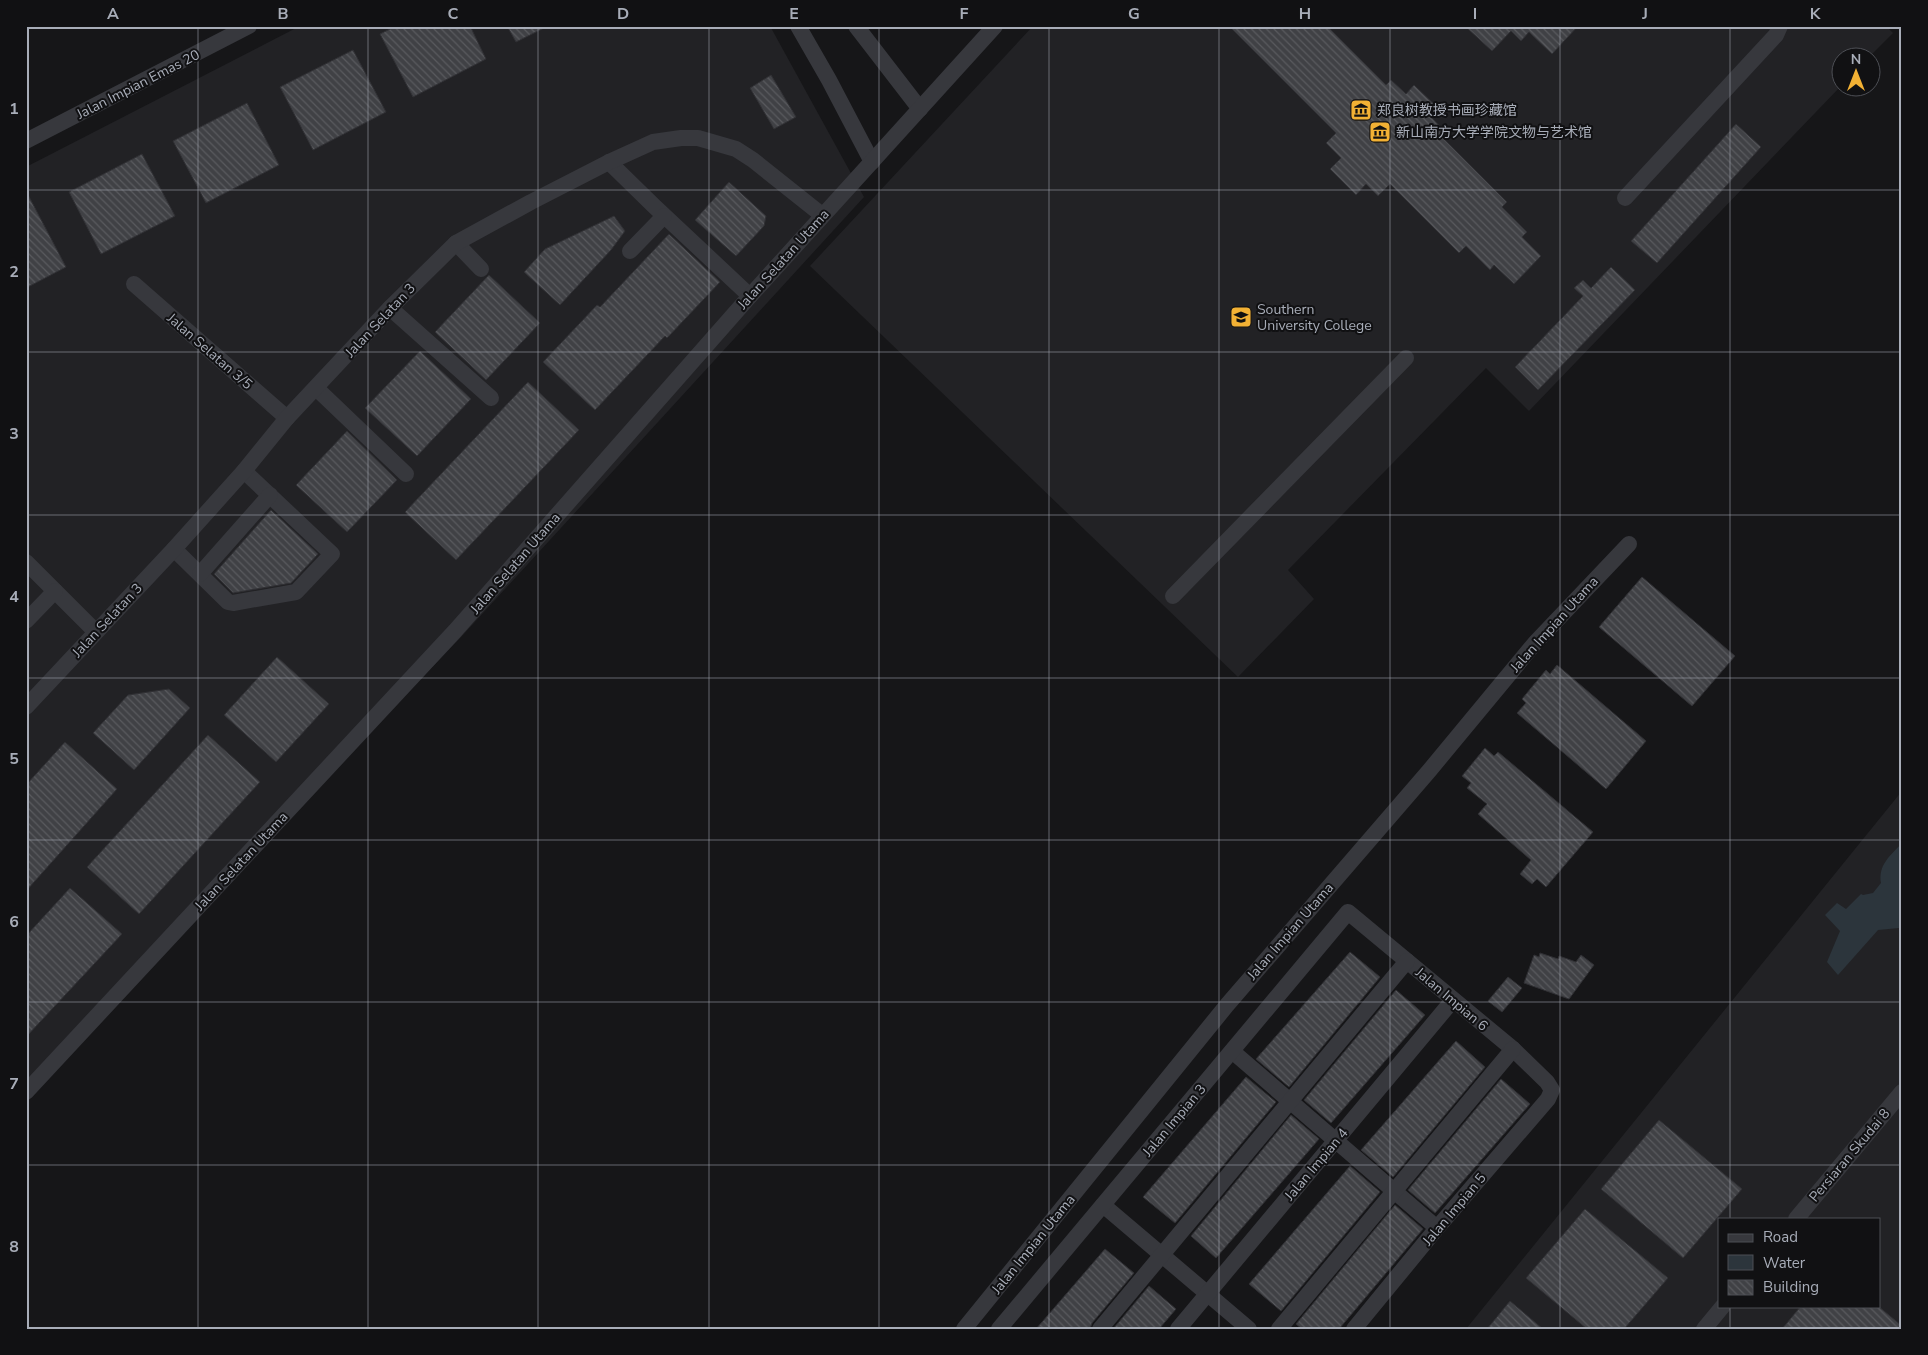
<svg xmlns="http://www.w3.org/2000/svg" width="1928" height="1355" font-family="'Nunito Sans','Noto Sans SC',sans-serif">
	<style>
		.built { fill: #222225; fill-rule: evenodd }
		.water { fill: #2c353c }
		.building { fill: url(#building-back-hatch); stroke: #303034 }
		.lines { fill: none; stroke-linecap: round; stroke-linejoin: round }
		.minor { stroke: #37383d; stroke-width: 16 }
		.grid { fill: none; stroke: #a8adb8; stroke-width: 1; stroke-opacity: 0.55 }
		.labels { text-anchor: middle; stroke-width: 4; stroke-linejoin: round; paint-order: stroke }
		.street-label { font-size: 14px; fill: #a8adb8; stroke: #111113 }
		.poi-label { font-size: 14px; fill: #a8adb8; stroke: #111113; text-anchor: start }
		.neatline { fill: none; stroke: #a8adb8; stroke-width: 2 }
		.grid-label { font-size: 16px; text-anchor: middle; font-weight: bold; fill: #a8adb8 }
	</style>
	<defs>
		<pattern id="building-back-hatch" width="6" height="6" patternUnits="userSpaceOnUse" patternTransform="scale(1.25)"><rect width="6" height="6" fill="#404145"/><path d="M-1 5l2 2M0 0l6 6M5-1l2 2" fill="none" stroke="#595a5e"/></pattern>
	</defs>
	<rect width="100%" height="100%" fill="#161618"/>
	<g class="built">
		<path d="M300,26h470l94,171 -402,439 -436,455v-924z"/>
		<path d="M1033,26h853l7,7 -24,24 -29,1v29l-311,324 -43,-43 -198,202 26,29 -76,78 -428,-411z"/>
		<path d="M1902,791v538h-436zM1719,1219h160v87h-160z"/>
	</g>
	<path class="water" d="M1902,843v82l-3,3 -21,2 -40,45 -11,-13 13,-31 -15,-16 12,-12 9,6 15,-15 2,1 10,-2 8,-10c-3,-18 9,-27 21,-40z"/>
	<g class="building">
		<path d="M396,26h74l16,33 -73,38 -33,-63z"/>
		<path d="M507,26h41l-32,16z"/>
		<path d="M1229,26h98l59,59 5,-5 15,14 8,-9 26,25 -8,8 14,15 -4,4 65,65 -5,5 25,25 -5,5 19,19 -27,28 -20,-19 -4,5 -24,-24 -7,7 -69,-69 -12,12 -12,-12 -10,11 -26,-26 11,-11 -15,-15 10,-10z"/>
		<path d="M1465,26h113l-26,28 -23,-22 -8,9 -10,-10 -19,20z"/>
		<path d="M353,50l33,62 -73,38 -33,-63z"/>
		<path d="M771,75l25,42 -22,12 -24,-41z"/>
		<path d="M247,103l32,62 -73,38 -33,-62z"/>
		<path d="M1736,124l25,23 -104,116 -26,-22z"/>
		<path d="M142,154l33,62 -74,38 -32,-62z"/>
		<path d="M729,182l37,34 -2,10 -28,30 -41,-36z"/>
		<path d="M26,191l40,76 -40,21z"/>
		<path d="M614,216l11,15 -14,19 -51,55 -36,-33 21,-23z"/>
		<path d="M669,234l51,48 -53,56 -2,-2 -70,74 -52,-48 54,-57 3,2z"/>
		<path d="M1611,267l24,23 -97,100 -23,-23 68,-71 -9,-8 9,-8 8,8z"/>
		<path d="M489,275l51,48 -54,57 -51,-48z"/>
		<path d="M420,351l51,48 -54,57 -52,-48z"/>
		<path d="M528,382l51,48 -123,130 -51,-48z"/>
		<path d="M347,431l50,49 -50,52 -51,-47z"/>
		<path d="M271,510l47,44 -27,29 -58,10 -19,-19z"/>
		<path d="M1642,577l93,79 -43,50 -93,-79z"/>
		<path d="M277,657l52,47 -53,58 -52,-47z"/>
		<path d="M1557,665l89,76 -40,48 -89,-76 9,-10 -4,-4 24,-29 4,4z"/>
		<path d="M169,689l21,19 -56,62 -41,-37 35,-38z"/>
		<path d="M208,735l52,47 -121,132 -52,-47z"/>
		<path d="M65,742l52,47 -91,102v-106z"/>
		<path d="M1485,748l9,8 4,-4 95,80 -47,55 -9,-8 -5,5 -12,-10 11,-14 -53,-46 9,-10 -20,-16 4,-5 -9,-7z"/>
		<path d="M70,888l52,46 -96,103v-101z"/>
		<path d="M1350,952l30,25 -91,110 -33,-28z"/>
		<path d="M1540,953l18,6 1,-3 17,6 5,-7 13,10 -25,34 -45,-16 10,-28 5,2z"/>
		<path d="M1508,977l14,11 -20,24 -14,-11z"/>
		<path d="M1396,990l29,25 -94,108 -27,-23z"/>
		<path d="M1456,1041l29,26 -92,110 -32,-27z"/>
		<path d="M1246,1077l30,25 -101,121 -32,-26z"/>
		<path d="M1501,1079l29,25 -95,109 -27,-23z"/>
		<path d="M1291,1115l28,24 -103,119 -25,-22z"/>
		<path d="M1659,1120l83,69 -59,69 -82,-69z"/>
		<path d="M1350,1166l30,26 -99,119 -32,-27z"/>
		<path d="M1395,1205l28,24 -84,100h-37l-6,-5z"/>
		<path d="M1585,1209l83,69 -44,51h-37l-61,-51z"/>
		<path d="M1105,1249l29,24 -42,50 -2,6h-54z"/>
		<path d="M1149,1286l27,23 -17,20h-46z"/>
		<path d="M1510,1301l33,28h-56z"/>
		<path d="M1801,1306h77l24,20v3h-120z"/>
	</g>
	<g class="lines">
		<g class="minor">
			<path d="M798,26l31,54 43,82"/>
			<path d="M856,26l64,83"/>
			<path d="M26,141l223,-115"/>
			<path d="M609,162l45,44 96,90"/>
			<path d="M1625,198l151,-163 4,-9"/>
			<path d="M456,243l25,26"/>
			<path d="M630,251l34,-35"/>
			<path d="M134,284l153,134"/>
			<path d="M390,308l101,90"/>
			<path d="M316,388l90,86"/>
			<path d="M174,549l54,53 5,1 63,-11 36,-38 -88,-83"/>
			<path d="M26,562l69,69"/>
			<path d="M200,574l70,-79"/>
			<path d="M1173,596l233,-238"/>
			<path d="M26,621l29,-30"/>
			<path d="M26,707l148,-158 70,-78 43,-53 103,-110 66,-65 75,-41 78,-40 44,-20 28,-4h17l38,11 17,11 69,55"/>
			<path d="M1232,1051l205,177"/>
			<path d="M26,1092l429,-461 295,-335 245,-270"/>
			<path d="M1103,1205l146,124"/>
			<path d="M1796,1219l106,-127"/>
			<path d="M964,1329l263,-324 202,-234 106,-128 94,-99"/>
			<path d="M999,1329l349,-417 165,137 34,33 5,8 -4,9 -111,129 -83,101"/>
			<path d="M1100,1329l307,-368"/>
			<path d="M1178,1329l275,-329"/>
			<path d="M1279,1329l234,-280"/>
			<path d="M1704,1329l19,-23"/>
		</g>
	</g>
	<path class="grid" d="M198,26v1303M368,26v1303M538,26v1303M709,26v1303M879,26v1303M1049,26v1303M1219,26v1303M1390,26v1303M1560,26v1303M1730,26v1193M26,190h1876M26,352h1876M26,515h1876M26,678h1876M26,840h1876M26,1002h1876M26,1165h1876M1730,1306v23"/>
	<defs>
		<g id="museum-square" transform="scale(1.125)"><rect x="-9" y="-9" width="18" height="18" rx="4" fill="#f2b134" stroke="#111113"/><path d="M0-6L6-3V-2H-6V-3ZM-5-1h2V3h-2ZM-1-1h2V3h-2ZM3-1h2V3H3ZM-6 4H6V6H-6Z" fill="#111"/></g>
		<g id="university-square" transform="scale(1.125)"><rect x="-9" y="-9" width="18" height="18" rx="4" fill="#f2b134" stroke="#111113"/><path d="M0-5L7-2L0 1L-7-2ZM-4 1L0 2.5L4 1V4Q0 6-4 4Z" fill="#111"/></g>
	</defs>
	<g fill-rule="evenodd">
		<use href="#museum-square" x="1361" y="110"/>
		<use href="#museum-square" x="1380" y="132"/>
		<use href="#university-square" x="1241" y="317"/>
	</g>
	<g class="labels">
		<g class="street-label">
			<text transform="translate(138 84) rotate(-27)" y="5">Jalan Impian Emas 20</text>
			<text transform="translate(783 259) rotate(-48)" y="5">Jalan Selatan Utama</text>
			<text transform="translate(380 320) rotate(-47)" y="5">Jalan Selatan 3</text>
			<text transform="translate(210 351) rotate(41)" y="5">Jalan Selatan 3/5</text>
			<text transform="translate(515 563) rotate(-49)" y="5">Jalan Selatan Utama</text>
			<text transform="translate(107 620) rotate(-47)" y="5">Jalan Selatan 3</text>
			<text transform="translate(1554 624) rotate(-48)" y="5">Jalan Impian Utama</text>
			<text transform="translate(241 861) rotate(-47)" y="5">Jalan Selatan Utama</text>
			<text transform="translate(1290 931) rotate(-49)" y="5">Jalan Impian Utama</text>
			<text transform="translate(1452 999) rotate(40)" y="5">Jalan Impian 6</text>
			<text transform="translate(1174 1120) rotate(-50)" y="5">Jalan Impian 3</text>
			<text transform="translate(1849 1155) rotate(-50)" y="5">Persiaran Skudai 8</text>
			<text transform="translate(1316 1164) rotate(-50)" y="5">Jalan Impian 4</text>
			<text transform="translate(1454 1209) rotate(-50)" y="5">Jalan Impian 5</text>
			<text transform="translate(1033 1244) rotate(-51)" y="5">Jalan Impian Utama</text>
		</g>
		<g class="poi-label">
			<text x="1377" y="115">郑良树教授书画珍藏馆</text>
			<text x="1396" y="137">新山南方大学学院文物与艺术馆</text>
			<text x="1257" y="314">Southern<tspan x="1257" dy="16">University College</tspan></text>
		</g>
	</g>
	<rect width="1928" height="1355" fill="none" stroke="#111113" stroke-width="55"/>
	<rect x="1718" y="1218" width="162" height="90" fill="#111113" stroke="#4d4f55"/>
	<rect x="1728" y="1234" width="25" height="8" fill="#37383d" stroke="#4d4f55"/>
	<text x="1763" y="1242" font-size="15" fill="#a8adb8">Road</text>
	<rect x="1728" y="1255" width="25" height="15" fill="#2c353c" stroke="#4d4f55"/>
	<text x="1763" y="1268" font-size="15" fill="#a8adb8">Water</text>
	<rect x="1728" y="1280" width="25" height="15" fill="url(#building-back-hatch)" stroke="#4d4f55"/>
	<text x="1763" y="1292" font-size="15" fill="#a8adb8">Building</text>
	<g transform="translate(1856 72)"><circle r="24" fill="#111113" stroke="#4d4f55"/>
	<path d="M0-4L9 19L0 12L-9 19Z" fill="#f2b134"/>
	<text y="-8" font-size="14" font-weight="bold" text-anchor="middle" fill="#a8adb8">N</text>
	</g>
	<rect x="28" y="28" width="1872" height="1300" class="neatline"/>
	<g class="grid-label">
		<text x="113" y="19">A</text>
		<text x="283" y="19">B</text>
		<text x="453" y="19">C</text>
		<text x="623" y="19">D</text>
		<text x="794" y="19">E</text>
		<text x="964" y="19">F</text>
		<text x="1134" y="19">G</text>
		<text x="1305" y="19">H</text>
		<text x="1475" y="19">I</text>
		<text x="1645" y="19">J</text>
		<text x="1815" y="19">K</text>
		<text x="14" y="114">1</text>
		<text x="14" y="277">2</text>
		<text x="14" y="439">3</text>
		<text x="14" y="602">4</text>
		<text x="14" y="764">5</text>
		<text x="14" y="927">6</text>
		<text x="14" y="1089">7</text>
		<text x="14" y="1252">8</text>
	</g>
</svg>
